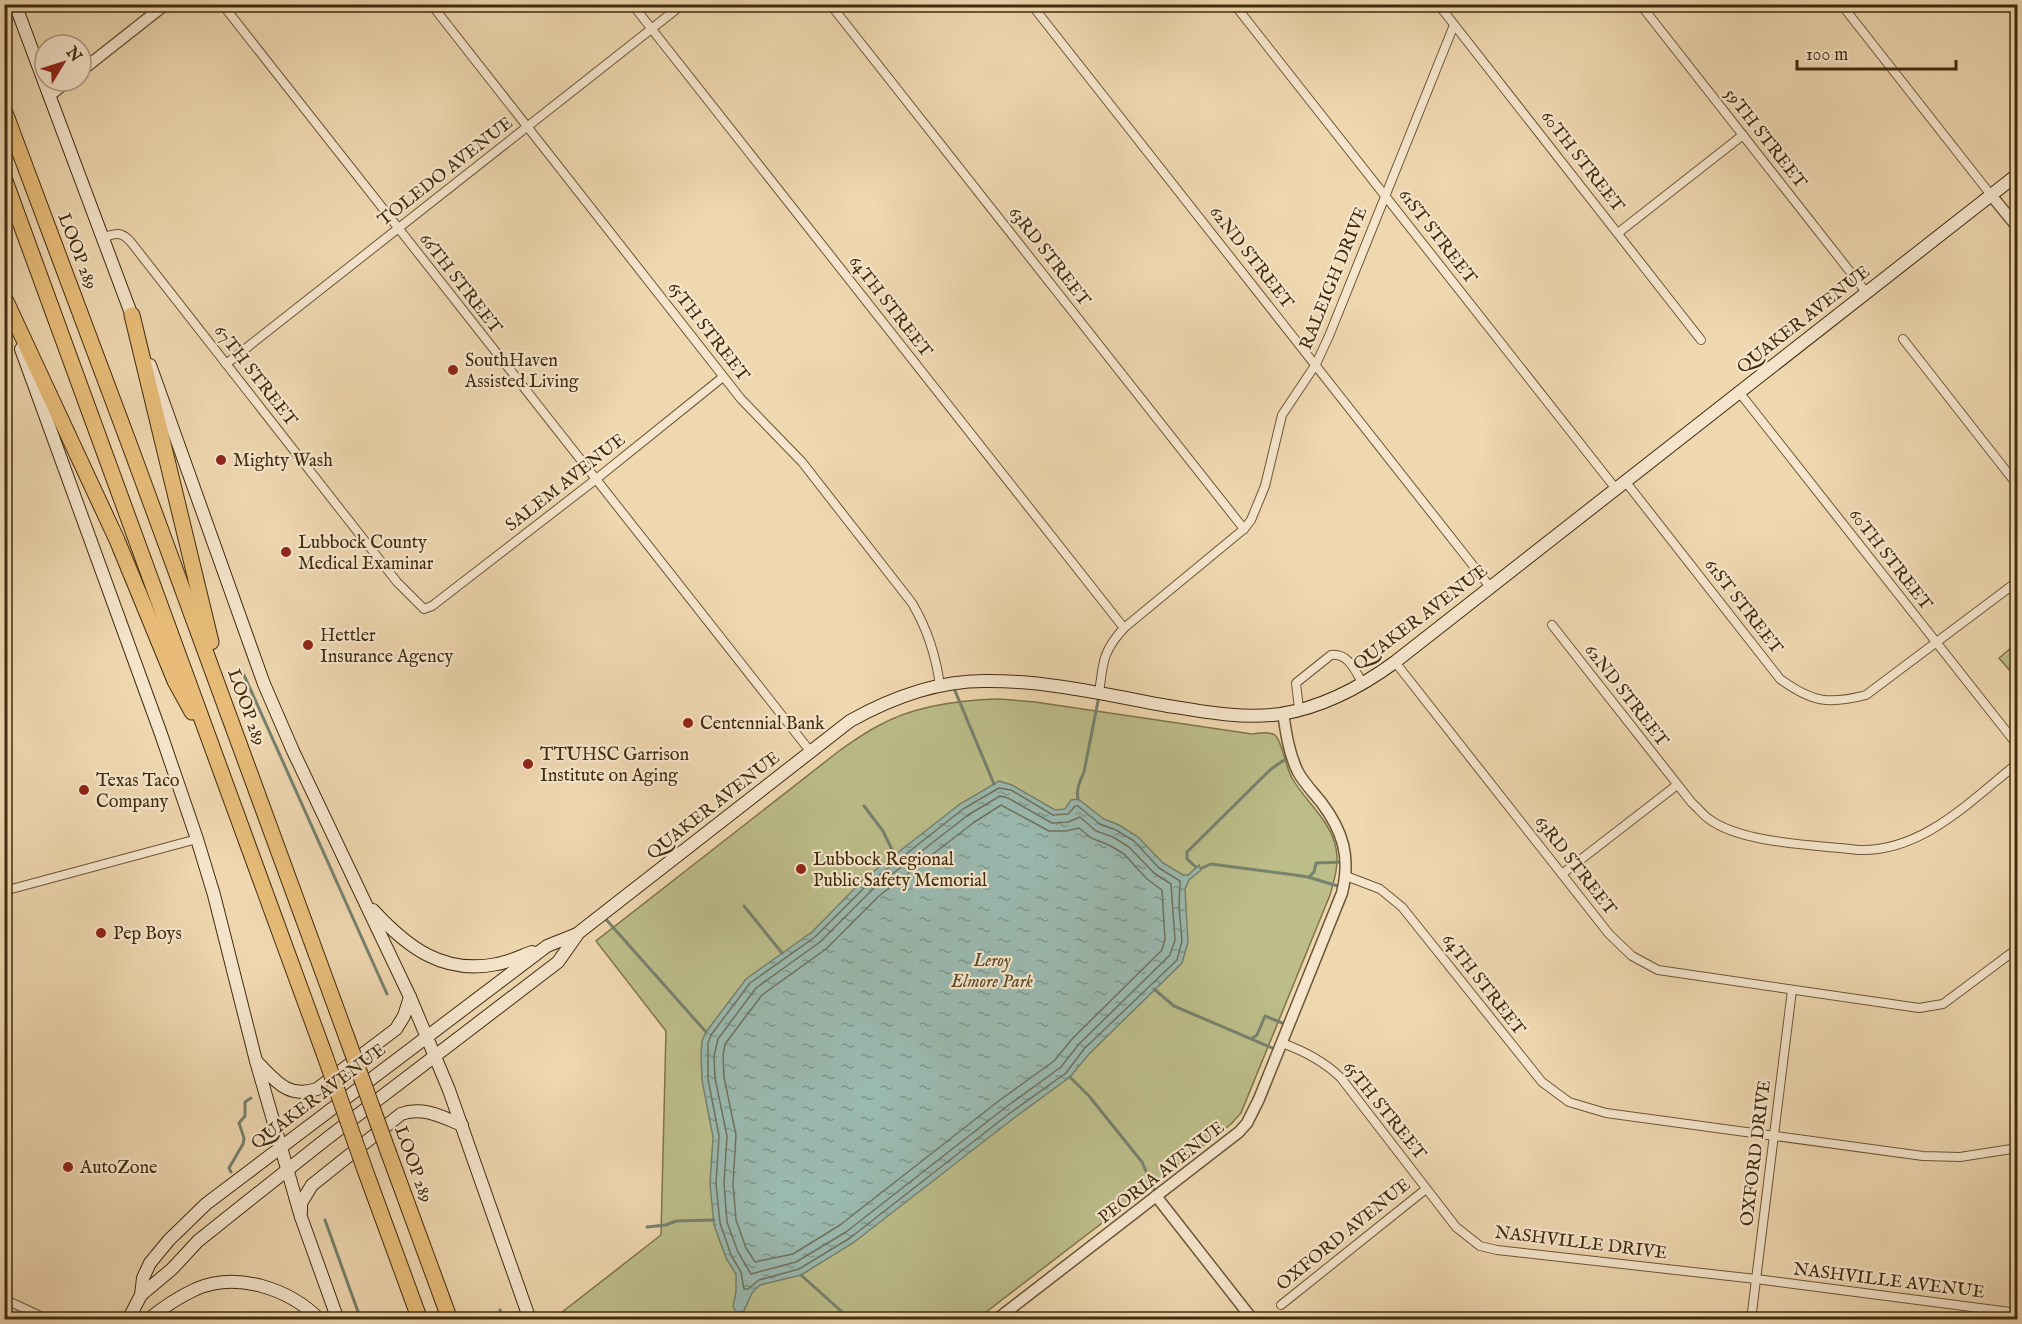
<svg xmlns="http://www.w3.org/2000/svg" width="2022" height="1324" font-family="'IM FELL English',serif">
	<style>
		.park { fill: #bcbd89; stroke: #7e744b; stroke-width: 1.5 }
		.water { fill: url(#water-ripples); stroke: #76816e; stroke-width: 1.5 }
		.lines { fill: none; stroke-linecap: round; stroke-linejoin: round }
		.shore { stroke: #6e725e; stroke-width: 1.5 }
		.stream { stroke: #76816e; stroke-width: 3 }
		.minor-casing { stroke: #6c5736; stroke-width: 10 }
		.tertiary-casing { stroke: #6c5736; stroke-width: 13 }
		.secondary-casing { stroke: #412c0d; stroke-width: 14 }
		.motorway-casing { stroke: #412c0d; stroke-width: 17 }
		.minor { stroke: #f5e5cc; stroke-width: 8 }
		.tertiary { stroke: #f5e5cc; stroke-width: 10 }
		.secondary { stroke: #f5e5cc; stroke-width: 12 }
		.motorway { stroke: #e8bc78; stroke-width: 15 }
		.motorway-bridge-casing { stroke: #412c0d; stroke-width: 17; stroke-linecap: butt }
		.motorway-bridge { stroke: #e8bc78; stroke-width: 15 }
		.poi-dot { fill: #8f2418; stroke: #f5e5cc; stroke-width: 2 }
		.labels { text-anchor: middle; stroke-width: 4.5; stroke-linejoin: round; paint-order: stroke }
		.street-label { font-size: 18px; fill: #412c0d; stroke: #f5e5cc }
		.poi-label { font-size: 18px; fill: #412c0d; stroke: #f5e5cc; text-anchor: start }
		.park-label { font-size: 18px; font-style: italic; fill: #5a4926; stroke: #f5e5cc }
	</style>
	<defs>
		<pattern id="water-ripples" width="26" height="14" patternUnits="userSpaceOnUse" patternTransform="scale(1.5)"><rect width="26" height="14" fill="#9ab9af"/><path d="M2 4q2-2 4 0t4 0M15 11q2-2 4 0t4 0" fill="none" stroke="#7f978d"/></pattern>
	</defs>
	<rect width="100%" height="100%" fill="#efd7b0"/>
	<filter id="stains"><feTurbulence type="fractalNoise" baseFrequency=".00333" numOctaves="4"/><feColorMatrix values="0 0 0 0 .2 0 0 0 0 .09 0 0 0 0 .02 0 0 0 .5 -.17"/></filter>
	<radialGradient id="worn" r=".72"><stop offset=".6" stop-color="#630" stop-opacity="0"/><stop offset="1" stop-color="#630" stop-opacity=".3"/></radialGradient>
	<g class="park">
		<path d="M2017,643v24l-6,5 -12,-14z"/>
		<path d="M999,699l36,3 217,32c7,-1 17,-3 23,1 7,6 11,33 17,43 13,23 36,40 43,66 5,17 0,34 -5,51l-89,218 -10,11 -254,195 -425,1 109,-85 5,-204 -70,-90 243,-190c13,-9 25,-18 39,-25 35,-20 82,-26 121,-27z"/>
	</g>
	<path class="water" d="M999,781l13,4 43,25 10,-1 6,-9 7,-1 26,20 15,6 19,12 25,26 20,12h5l11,-10 2,5 -12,10 -4,9 3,53 -6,21 -93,91 -19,23 -56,41 -161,125 -52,32 -41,10 -8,8 -8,18 -8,1 -3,-6 3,-14v-18l-10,-16 -12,-33 -4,-41 3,-47 -11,-57 -1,-24 1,-15 4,-9 40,-53 66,-47 52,-53 96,-75z"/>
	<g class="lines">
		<g class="shore">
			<path d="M999,788l12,2 42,25 15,-1 7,-8h3l22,18 16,6 18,11 25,27 21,13 -1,26 3,34 -5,19 -93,89 -18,24 -56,40 -160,125 -51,31 -40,11 -11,9h-4l-3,-17 -10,-17 -11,-32 -4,-39 3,-48 -11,-57v-36l3,-8 39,-52 65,-46 53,-53 95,-75z"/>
			<path d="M1000,796l8,2 44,25 16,-1 12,-5 16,14 17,6 16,10 25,26 17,11 4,56 -5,15 -91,89 -18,23 -55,40 -160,125 -50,30 -45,12 -13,-22 -11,-30 -3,-38 3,-48 -12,-58 -1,-22 4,-17 38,-51 64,-46 53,-53 95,-74z"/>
			<path d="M1001,805l48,26h17l13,-3 12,10 18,7 15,9 23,25 15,11 3,49 -3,11 -89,88 -19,23 -54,39 -160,125 -47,29 -38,8 -9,-14 -10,-28 -3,-36 3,-49 -12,-58 -1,-21 2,-12 37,-49 64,-46 53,-53 94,-73z"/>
		</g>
		<g class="stream">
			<path d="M244,675l143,319"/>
			<path d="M953,686l41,98"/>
			<path d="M1078,799c-2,-10 2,-18 6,-27l15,-76"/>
			<path d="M864,806l19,25 12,25"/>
			<path d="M1196,867l-9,-8v-7l84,-83 19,-13"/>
			<path d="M1202,868l9,-4 84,11 13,2 33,10"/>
			<path d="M1309,877l5,-5 2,-9 28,-1"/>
			<path d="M744,906l38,47"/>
			<path d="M603,916l103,116"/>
			<path d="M1154,989l20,17 103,44"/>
			<path d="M1251,1039l6,-4 8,-19 22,9"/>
			<path d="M1070,1077l19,19 53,66 14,32"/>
			<path d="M231,1172l-2,-4 14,-24 1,-6 -5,-15 6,-7v-14l6,-4"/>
			<path d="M325,1220l36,100"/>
			<path d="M647,1227l19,-2 10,-4 38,-1"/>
			<path d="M801,1275l50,45"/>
			<path d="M500,1310l4,10"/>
			<path d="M732,1320l4,-8"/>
		</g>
		<g class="minor-casing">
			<g id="minor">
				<path d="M222,4l588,747"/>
				<path d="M431,4l310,395 61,63 110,141c16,27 24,52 28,83"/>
				<path d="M632,4l492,624"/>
				<path d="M830,4l414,525"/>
				<path d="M1031,4l459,583"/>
				<path d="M1234,4l382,485"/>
				<path d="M1438,4l263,336"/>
				<path d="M1640,4l226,288"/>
				<path d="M1841,4l150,191"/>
				<path d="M1618,233l125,-98"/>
				<path d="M101,238c13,-4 19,-8 29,3l267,341 27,27 8,-3 163,-126 128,-103"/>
				<path d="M1903,339l115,147"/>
				<path d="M226,364l457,-360"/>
				<path d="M1739,392l279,354"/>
				<path d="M1625,481l155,198c32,23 48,26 86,16l152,-114"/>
				<path d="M1552,625l140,178c6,5 11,12 17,16 33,25 109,26 150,31 64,2 112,-50 159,-87"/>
				<path d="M1395,662l214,272 23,22 26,14 261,38 24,-4 75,-56"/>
				<path d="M1099,694c4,-31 3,-42 25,-66l120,-99 7,-9 14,-34 17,-71 34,-51 13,-28 125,-311"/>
				<path d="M1299,709l-3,-26 35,-28c18,-2 24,16 32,29"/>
				<path d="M1562,874l115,-89"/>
				<path d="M1346,876l34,13 22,18 140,175 27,20 37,11 317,43 37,1 58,-9"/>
				<path d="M4,891l193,-52"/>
				<path d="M1282,1043c22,8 42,18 59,35l115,149 24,19 17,4 259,29 262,34"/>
				<path d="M4,1299l45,21"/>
				<path d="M1281,1305l145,-116"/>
				<path d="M1751,1320l41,-330"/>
			</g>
		</g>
		<g class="tertiary-casing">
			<g id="tertiary">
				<path d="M81,71l85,-67"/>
				<path d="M49,96l19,-15"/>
				<path d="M1991,195l27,33"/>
				<path d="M1156,1196l97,124"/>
				<path d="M996,1320l243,-188 8,-9 12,-24 83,-206c9,-36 1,-62 -21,-91 -8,-10 -17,-19 -23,-30 -9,-18 -12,-39 -15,-59"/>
			</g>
		</g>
		<g class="secondary-casing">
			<g id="secondary">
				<path d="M15,4l120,320"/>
				<path d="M21,349l140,385 36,105 17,56 42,166 45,156 37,103"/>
				<path d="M150,365l114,319 29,67 117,246 39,93 81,230"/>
				<path d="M373,910c34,37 70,65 124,54 12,-2 24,-8 35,-12"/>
				<path d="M257,1062c19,19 31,37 60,27l79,-60 8,-13 6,-19"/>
				<path d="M301,1212v-9l11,-18 89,-71c22,-8 41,3 61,11"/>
				<path d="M141,1295l31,-26 26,-28 30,-24 97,-77 233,-178 19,-27"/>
				<path d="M128,1320l13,-25 2,-17 7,-15 19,-23 37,-36 341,-258 30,-12 273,-213c41,-23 86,-40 134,-40 61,-1 124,14 184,25 37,6 75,13 113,8 43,-7 80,-27 114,-52l623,-488"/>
				<path d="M148,1320c14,-12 31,-23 48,-31 41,-18 94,0 124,31"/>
			</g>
		</g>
		<g class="motorway-casing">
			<g id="motorway">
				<path d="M4,110l126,336 217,592"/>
				<path d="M4,178l321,878"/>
				<path d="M4,297l113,243 58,141 17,31"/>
				<path d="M132,315l79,327"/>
				<path d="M389,1154l61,166"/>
				<path d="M365,1170l55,150"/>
			</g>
		</g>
		<use href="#minor" class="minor"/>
		<use href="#tertiary" class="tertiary"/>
		<use href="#secondary" class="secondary"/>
		<use href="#motorway" class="motorway"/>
		<g class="motorway-bridge-casing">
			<g id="motorway-bridge">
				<path d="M347,1038l42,116"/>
				<path d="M325,1056l40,114"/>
			</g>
		</g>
		<use href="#motorway-bridge" class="motorway-bridge"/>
	</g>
	<g class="poi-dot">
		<circle cx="453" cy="370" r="6"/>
		<circle cx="221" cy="460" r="6"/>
		<circle cx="286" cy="552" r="6"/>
		<circle cx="308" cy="645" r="6"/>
		<circle cx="688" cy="723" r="6"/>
		<circle cx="528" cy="764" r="6"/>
		<circle cx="84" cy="790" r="6"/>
		<circle cx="801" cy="869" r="6"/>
		<circle cx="101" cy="933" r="6"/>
		<circle cx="68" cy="1167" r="6"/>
	</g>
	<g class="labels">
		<g class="street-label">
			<text transform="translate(1766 138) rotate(52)" y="6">59TH STREET</text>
			<text transform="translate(1583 161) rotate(52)" y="6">60TH STREET</text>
			<text transform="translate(445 171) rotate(-38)" y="6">TOLEDO AVENUE</text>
			<text transform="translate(1438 236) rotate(52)" y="6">61ST STREET</text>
			<text transform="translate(78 251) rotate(69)" y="6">LOOP 289</text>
			<text transform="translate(1050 256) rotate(52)" y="6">63RD STREET</text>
			<text transform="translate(1252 257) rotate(52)" y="6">62ND STREET</text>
			<text transform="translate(1333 278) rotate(-68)" y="6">RALEIGH DRIVE</text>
			<text transform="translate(461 283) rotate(52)" y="6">66TH STREET</text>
			<text transform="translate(891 306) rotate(52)" y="6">64TH STREET</text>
			<text transform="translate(1803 319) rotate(-38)" y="6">QUAKER AVENUE</text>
			<text transform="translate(709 331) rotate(52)" y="6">65TH STREET</text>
			<text transform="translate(256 375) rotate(52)" y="6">67TH STREET</text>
			<text transform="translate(565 482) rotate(-38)" y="6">SALEM AVENUE</text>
			<text transform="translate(1891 559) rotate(52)" y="6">60TH STREET</text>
			<text transform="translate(1744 606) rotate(52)" y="6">61ST STREET</text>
			<text transform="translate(1420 617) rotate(-37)" y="6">QUAKER AVENUE</text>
			<text transform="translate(1627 695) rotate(52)" y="6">62ND STREET</text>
			<text transform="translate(247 707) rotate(70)" y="6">LOOP 289</text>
			<text transform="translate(713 805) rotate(-38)" y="6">QUAKER AVENUE</text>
			<text transform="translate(1576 865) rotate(52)" y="6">63RD STREET</text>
			<text transform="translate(1484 984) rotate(52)" y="6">64TH STREET</text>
			<text transform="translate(318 1096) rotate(-37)" y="6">QUAKER AVENUE</text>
			<text transform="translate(1385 1110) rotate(51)" y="6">65TH STREET</text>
			<text transform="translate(1755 1153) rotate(-83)" y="6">OXFORD DRIVE</text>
			<text transform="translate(414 1164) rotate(70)" y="6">LOOP 289</text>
			<text transform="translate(1161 1172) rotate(-38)" y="6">PEORIA AVENUE</text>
			<text transform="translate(1343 1234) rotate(-39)" y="6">OXFORD AVENUE</text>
			<text transform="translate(1581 1242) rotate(7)" y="6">NASHVILLE DRIVE</text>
			<text transform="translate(1889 1280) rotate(7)" y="6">NASHVILLE AVENUE</text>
		</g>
		<g class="poi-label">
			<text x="465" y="366">SouthHaven<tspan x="465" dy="21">Assisted Living</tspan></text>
			<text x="233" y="466">Mighty Wash</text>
			<text x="298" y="548">Lubbock County<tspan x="298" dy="21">Medical Examinar</tspan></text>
			<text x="320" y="641">Hettler<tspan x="320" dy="21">Insurance Agency</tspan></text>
			<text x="700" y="729">Centennial Bank</text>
			<text x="540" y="760">TTUHSC Garrison<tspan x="540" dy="21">Institute on Aging</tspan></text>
			<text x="96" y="786">Texas Taco<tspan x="96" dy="21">Company</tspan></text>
			<text x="813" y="865">Lubbock Regional<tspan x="813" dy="21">Public Safety Memorial</tspan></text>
			<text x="113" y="939">Pep Boys</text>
			<text x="80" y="1173">AutoZone</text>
		</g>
		<g class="park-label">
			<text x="992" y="966">Leroy<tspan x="992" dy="21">Elmore Park</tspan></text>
		</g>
	</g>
	<rect width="2022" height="1324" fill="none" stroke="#efd7b0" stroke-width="24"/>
	<rect x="6" y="6" width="2010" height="1312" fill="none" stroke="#412c0d" stroke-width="3"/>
	<rect x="12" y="12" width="1998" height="1300" fill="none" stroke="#412c0d" stroke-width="1.5"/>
	<g transform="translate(63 63) rotate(52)"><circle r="28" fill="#f5e5cc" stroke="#ad9b80" stroke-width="1.5"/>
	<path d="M0-4.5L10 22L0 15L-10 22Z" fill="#8f2418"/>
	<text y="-9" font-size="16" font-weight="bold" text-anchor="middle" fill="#412c0d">N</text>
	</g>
	<path d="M1797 60v9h159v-9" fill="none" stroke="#412c0d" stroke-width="3"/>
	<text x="1806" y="60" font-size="18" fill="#412c0d" stroke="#f5e5cc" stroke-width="4.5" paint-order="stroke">100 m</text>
	<rect width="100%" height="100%" filter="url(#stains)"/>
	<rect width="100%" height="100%" fill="url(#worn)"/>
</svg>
